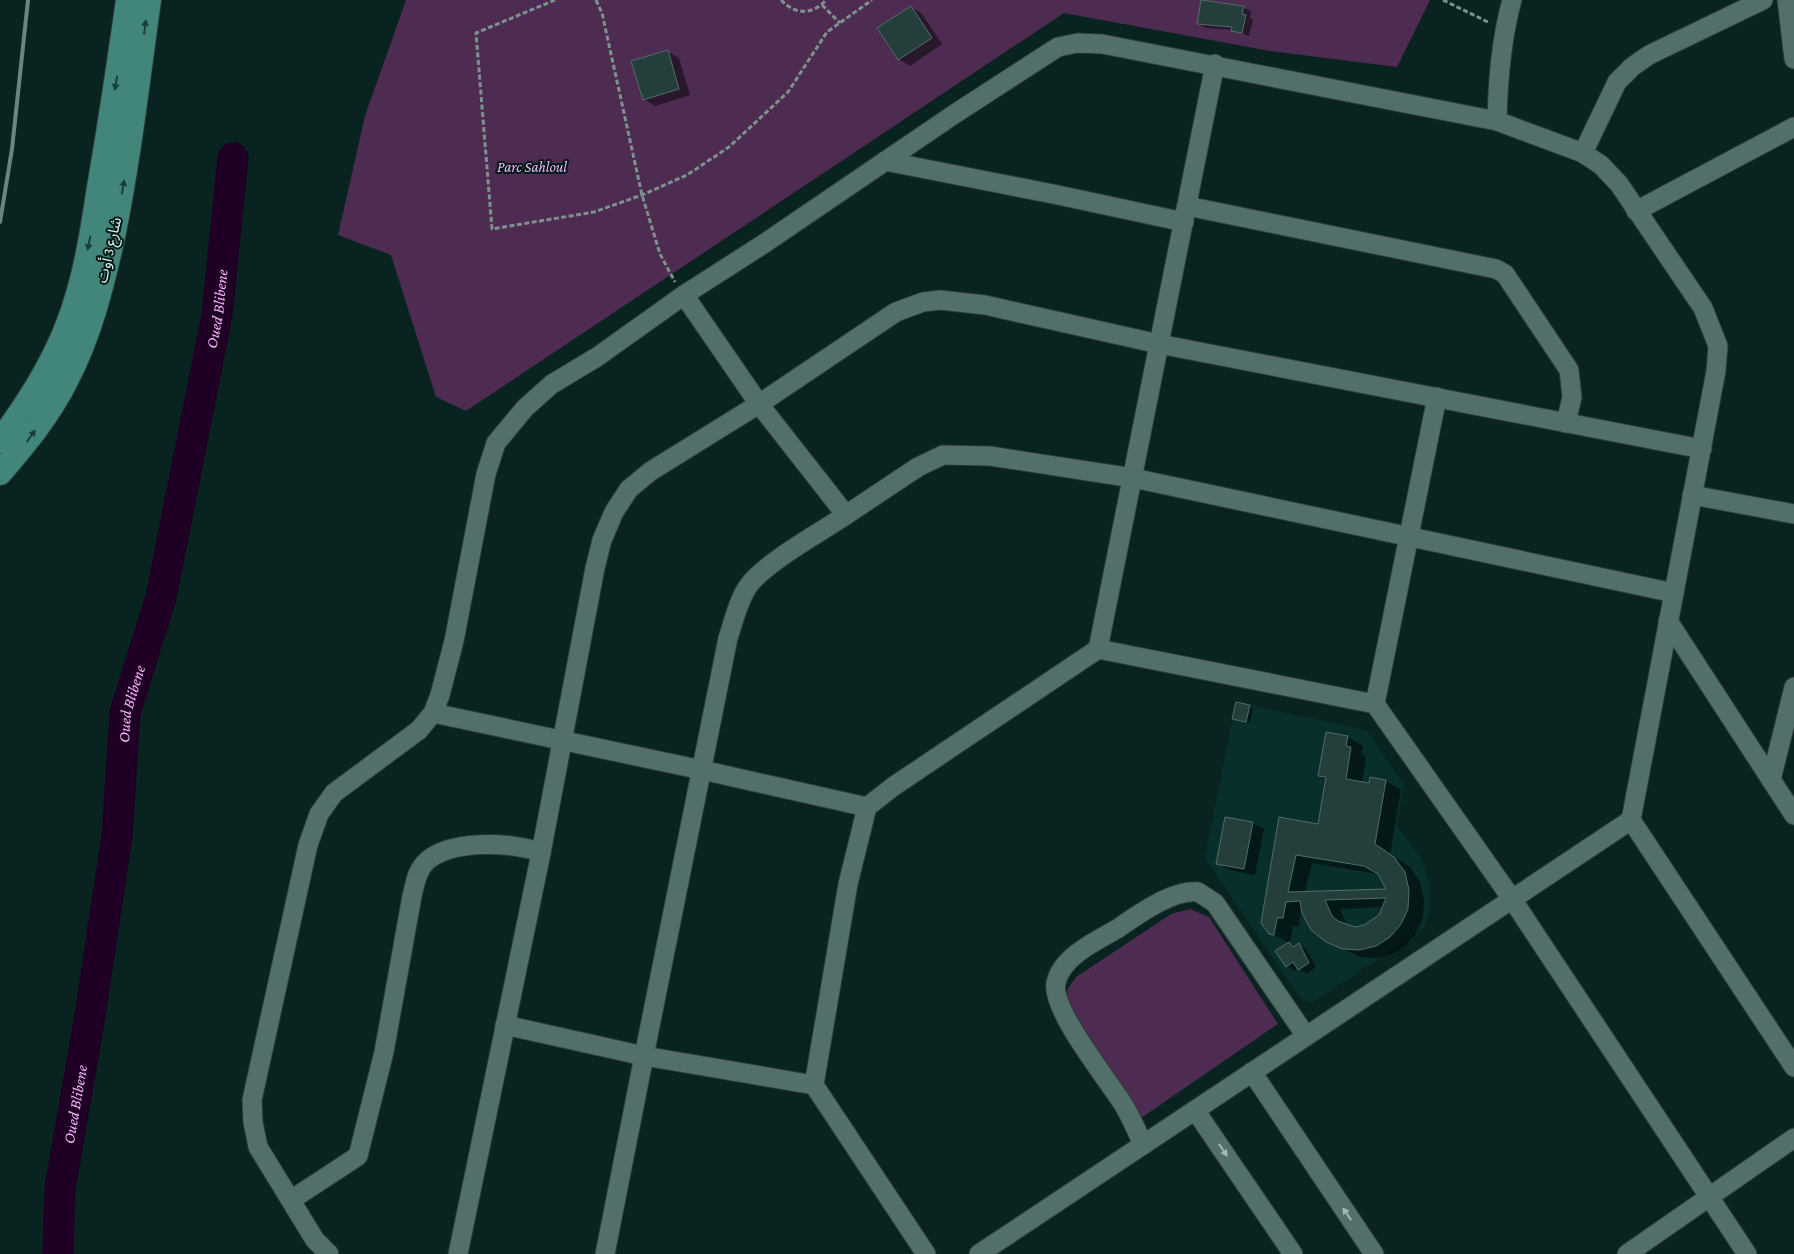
<svg xmlns="http://www.w3.org/2000/svg" width="1794" height="1254" font-family="'Crimson Pro','Noto Sans Arabic',serif">
	<style>
		.built { fill: #082f2b }
		.green { fill: #4e2b51 }
		.shadow { fill: #0007; fill-rule: evenodd }
		.lines { fill: none; stroke-linecap: round; stroke-linejoin: round }
		.river { stroke: #1f0024; stroke-width: 31 }
		.building { fill: #243f3b; stroke: #516d69; fill-rule: evenodd }
		.minor-casing { stroke: #2e3a37; stroke-width: 21 }
		.major-casing { stroke: #2e3a37; stroke-width: 26 }
		.path { stroke: #7d928f; stroke-width: 3; stroke-dasharray: 5 2.5; stroke-linecap: butt }
		.minor { stroke: #536f6a; stroke-width: 19 }
		.major { stroke: #42857b; stroke-width: 24 }
		.rail { stroke: #6d8380; stroke-width: 4 }
		.oneway { fill: #183f39 }
		.oneway2 { fill: #a3b8b4 }
		.labels { text-anchor: middle; stroke-width: 4; stroke-linejoin: round; paint-order: stroke }
		.park-label { font-size: 15px; font-style: italic; fill: #f6b7fc; stroke: #011a16 }
		.street-label { font-size: 15px; fill: #e4f4f1; stroke: #011a16 }
		.water-label { font-size: 16px; font-style: italic; fill: #f6b7fc; stroke: #011a16 }
	</style>
	<rect width="100%" height="100%" fill="#082320"/>
	<path class="built" d="M1236,702l130,28 38,54 -7,42 22,29 7,16 4,18 -1,24 -5,15 -112,75 -9,-3 -6,-6 -92,-136z"/>
	<g class="green">
		<path d="M406,0h1024l-33,67 -127,-16 -206,-38 -598,398 -30,-14 -45,-142 -53,-20 27,-119z"/>
		<path d="M1190,909l19,8 69,107 -137,94 -73,-112 -1,-16 9,-13 95,-63z"/>
	</g>
	<g class="shadow">
		<path d="M911,7l11,7 20,30 -32,22 -11,-7z"/>
		<path d="M1243,7l8,4 -1,7 3,2 -4,16 -17,-6 -26,-2 -8,-4z"/>
		<path d="M667,51l12,7 11,37 -35,11 -11,-7z"/>
		<path d="M1249,706l4,2 -3,15 -16,-4z"/>
		<path d="M1348,737l15,9 -2,8 5,3 -4,26 9,1 15,-3 15,9 -11,64 20,13 10,15 4,18 -1,18 -7,15 -10,12 -14,9 -16,4 -16,-1 -34,-16 -25,-31 -2,16h-6l-3,17 -20,-10 10,-114 39,6 8,-45 -7,-4zM1312,863l65,11 7,7 3,10 -82,1zM1384,907l-4,9 -15,10 -10,2 -8,-3 -7,-16z"/>
		<path d="M1252,823l12,6 -9,46 -26,-5 -11,-7z"/>
		<path d="M1290,943l6,4 3,-3 7,5 10,18 -9,7 -9,-6 -4,3 -7,-5 -11,-14z"/>
	</g>
	<g class="lines">
		<path class="river" id="s1" d="M58,1254l2,-66 29,-166 28,-186 8,-123 36,-116 56,-282 16,-157"/>
	</g>
	<g class="building">
		<path d="M1201,0l43,6 -2,8 4,1 -4,18 -11,-2 1,-4 -35,-3z"/>
		<path d="M911,6l21,32 -34,22 -21,-32z"/>
		<path d="M668,50l11,39 -36,11 -12,-39z"/>
		<path d="M1236,702l14,3 -4,17 -14,-3z"/>
		<path d="M1326,732l22,4 -2,10 5,1 -5,32 23,4 1,-6 16,3 -11,64 19,13 11,15 4,18 -1,19 -7,15 -11,13 -14,9 -16,4 -17,-1 -17,-7 -15,-12 -9,-17 -2,-12 -14,1 -3,16h-6l-3,17 -5,-1 -8,-11 18,-106 39,7 8,-47 -8,-1zM1296,855l68,11 14,8 8,15 -98,3zM1386,898l-7,17 -15,10 -9,2 -17,-6 -6,-5 -7,-16z"/>
		<path d="M1225,817l28,5 -9,47 -28,-5z"/>
		<path d="M1289,942l4,5 6,-4 10,20 -11,7 -5,-8 -7,5 -11,-16z"/>
	</g>
	<g class="lines">
		<g class="minor-casing">
			<g id="minor">
				<path d="M1787,0l7,59"/>
				<path d="M1497,121c1,-42 4,-81 15,-121"/>
				<path d="M1583,153l34,-71 15,-15 17,-12 114,-55"/>
				<path d="M885,161l173,34 126,27"/>
				<path d="M1187,206l309,63 9,5 64,96 3,27 -6,26"/>
				<path d="M1636,211l158,-84"/>
				<path d="M1437,397l-62,307 137,195 235,355"/>
				<path d="M1692,495l102,19"/>
				<path d="M846,515l72,-48 25,-12 47,1 143,22 541,115"/>
				<path d="M1668,621l126,194"/>
				<path d="M1098,649l277,55"/>
				<path d="M433,713l269,57 165,37"/>
				<path d="M1771,780l23,-93"/>
				<path d="M505,1025l139,31 -39,198"/>
				<path d="M1252,1072l122,182"/>
				<path d="M814,1085l-170,-29 84,-418c6,-17 10,-38 21,-53 17,-23 72,-53 97,-70l-87,-111 -75,-109 81,-52 191,-130 102,-66 20,-4 24,1 395,77 86,32 18,12 18,19 84,124 15,38 -2,25 -85,449 163,247"/>
				<path d="M1195,1110l98,144"/>
				<path d="M1143,1145c-6,-14 -12,-28 -20,-41 -15,-24 -73,-96 -67,-121 5,-26 40,-42 61,-54 20,-14 56,-40 81,-37l17,11 91,133"/>
				<path d="M291,1200l67,-44 26,-104 28,-156c3,-11 4,-23 12,-32 21,-25 89,-23 117,-11"/>
				<path d="M329,1254l-14,-14 -57,-93 -5,-25 -1,-22 56,-255 11,-31 15,-21 85,-63 14,-17 7,-18 14,-54 32,-167 10,-31 29,-35 27,-24 45,-27 87,-62"/>
				<path d="M458,1254l83,-401 54,-285 7,-28 12,-28 15,-23 22,-18 108,-67 137,-92 27,-10 17,-2 45,5 174,39 543,105"/>
				<path d="M926,1254l-112,-169 34,-201 19,-77 27,-21 204,-137 117,-585"/>
				<path d="M979,1254l652,-434"/>
				<path d="M1627,1254l167,-116"/>
			</g>
		</g>
		<g class="major-casing">
			<g id="major">
				<path d="M0,441c27,-36 52,-75 68,-117 17,-44 24,-91 31,-137 11,-62 20,-124 29,-187"/>
				<path d="M0,473c25,-29 49,-58 66,-92 24,-46 36,-95 47,-144 16,-78 25,-158 36,-237"/>
			</g>
		</g>
		<g class="path">
			<path d="M555,0l-79,33 16,196 102,-17 48,-17 45,-20 42,-28 59,-55 39,-60 45,-32"/>
			<path d="M596,0l6,13 40,182 18,59 15,28"/>
			<path d="M781,0c14,15 32,15 45,0"/>
			<path d="M1443,0l47,23"/>
			<path d="M822,5l18,18"/>
		</g>
		<use href="#minor" class="minor"/>
		<use href="#major" class="major"/>
		<path class="rail" d="M0,222l12,-73 16,-149"/>
	</g>
	<defs><path id="oneway-solid" d="M-6-.8H1V-3.2L6.5 0L1 3.2V.8H-6Z" transform="scale(1.25)"/></defs>
	<g class="oneway">
		<use href="#oneway-solid" transform="translate(145 27) rotate(-83)"/>
		<use href="#oneway-solid" transform="translate(116 83) rotate(99)"/>
		<use href="#oneway-solid" transform="translate(123 187) rotate(-81)"/>
		<use href="#oneway-solid" transform="translate(89 243) rotate(101)"/>
		<use href="#oneway-solid" transform="translate(31 436) rotate(-54)"/>
	</g>
	<g class="oneway2">
		<use href="#oneway-solid" transform="translate(1223 1150) rotate(56)"/>
		<use href="#oneway-solid" transform="translate(1347 1214) rotate(-124)"/>
	</g>
	<g class="labels">
		<g class="park-label">
			<text x="532" y="172">Parc Sahloul</text>
		</g>
		<g class="street-label">
			<text transform="translate(109 250) rotate(-77)" y="5">شارع 3 أوت</text>
		</g>
		<g class="water-label">
			<text dy="6" stroke="none"><textPath href="#s1" startOffset="961">Oued Blibene</textPath></text>
			<text dy="6" stroke="none"><textPath href="#s1" startOffset="556">Oued Blibene</textPath></text>
			<text dy="6" stroke="none"><textPath href="#s1" startOffset="151">Oued Blibene</textPath></text>
		</g>
	</g>
</svg>
